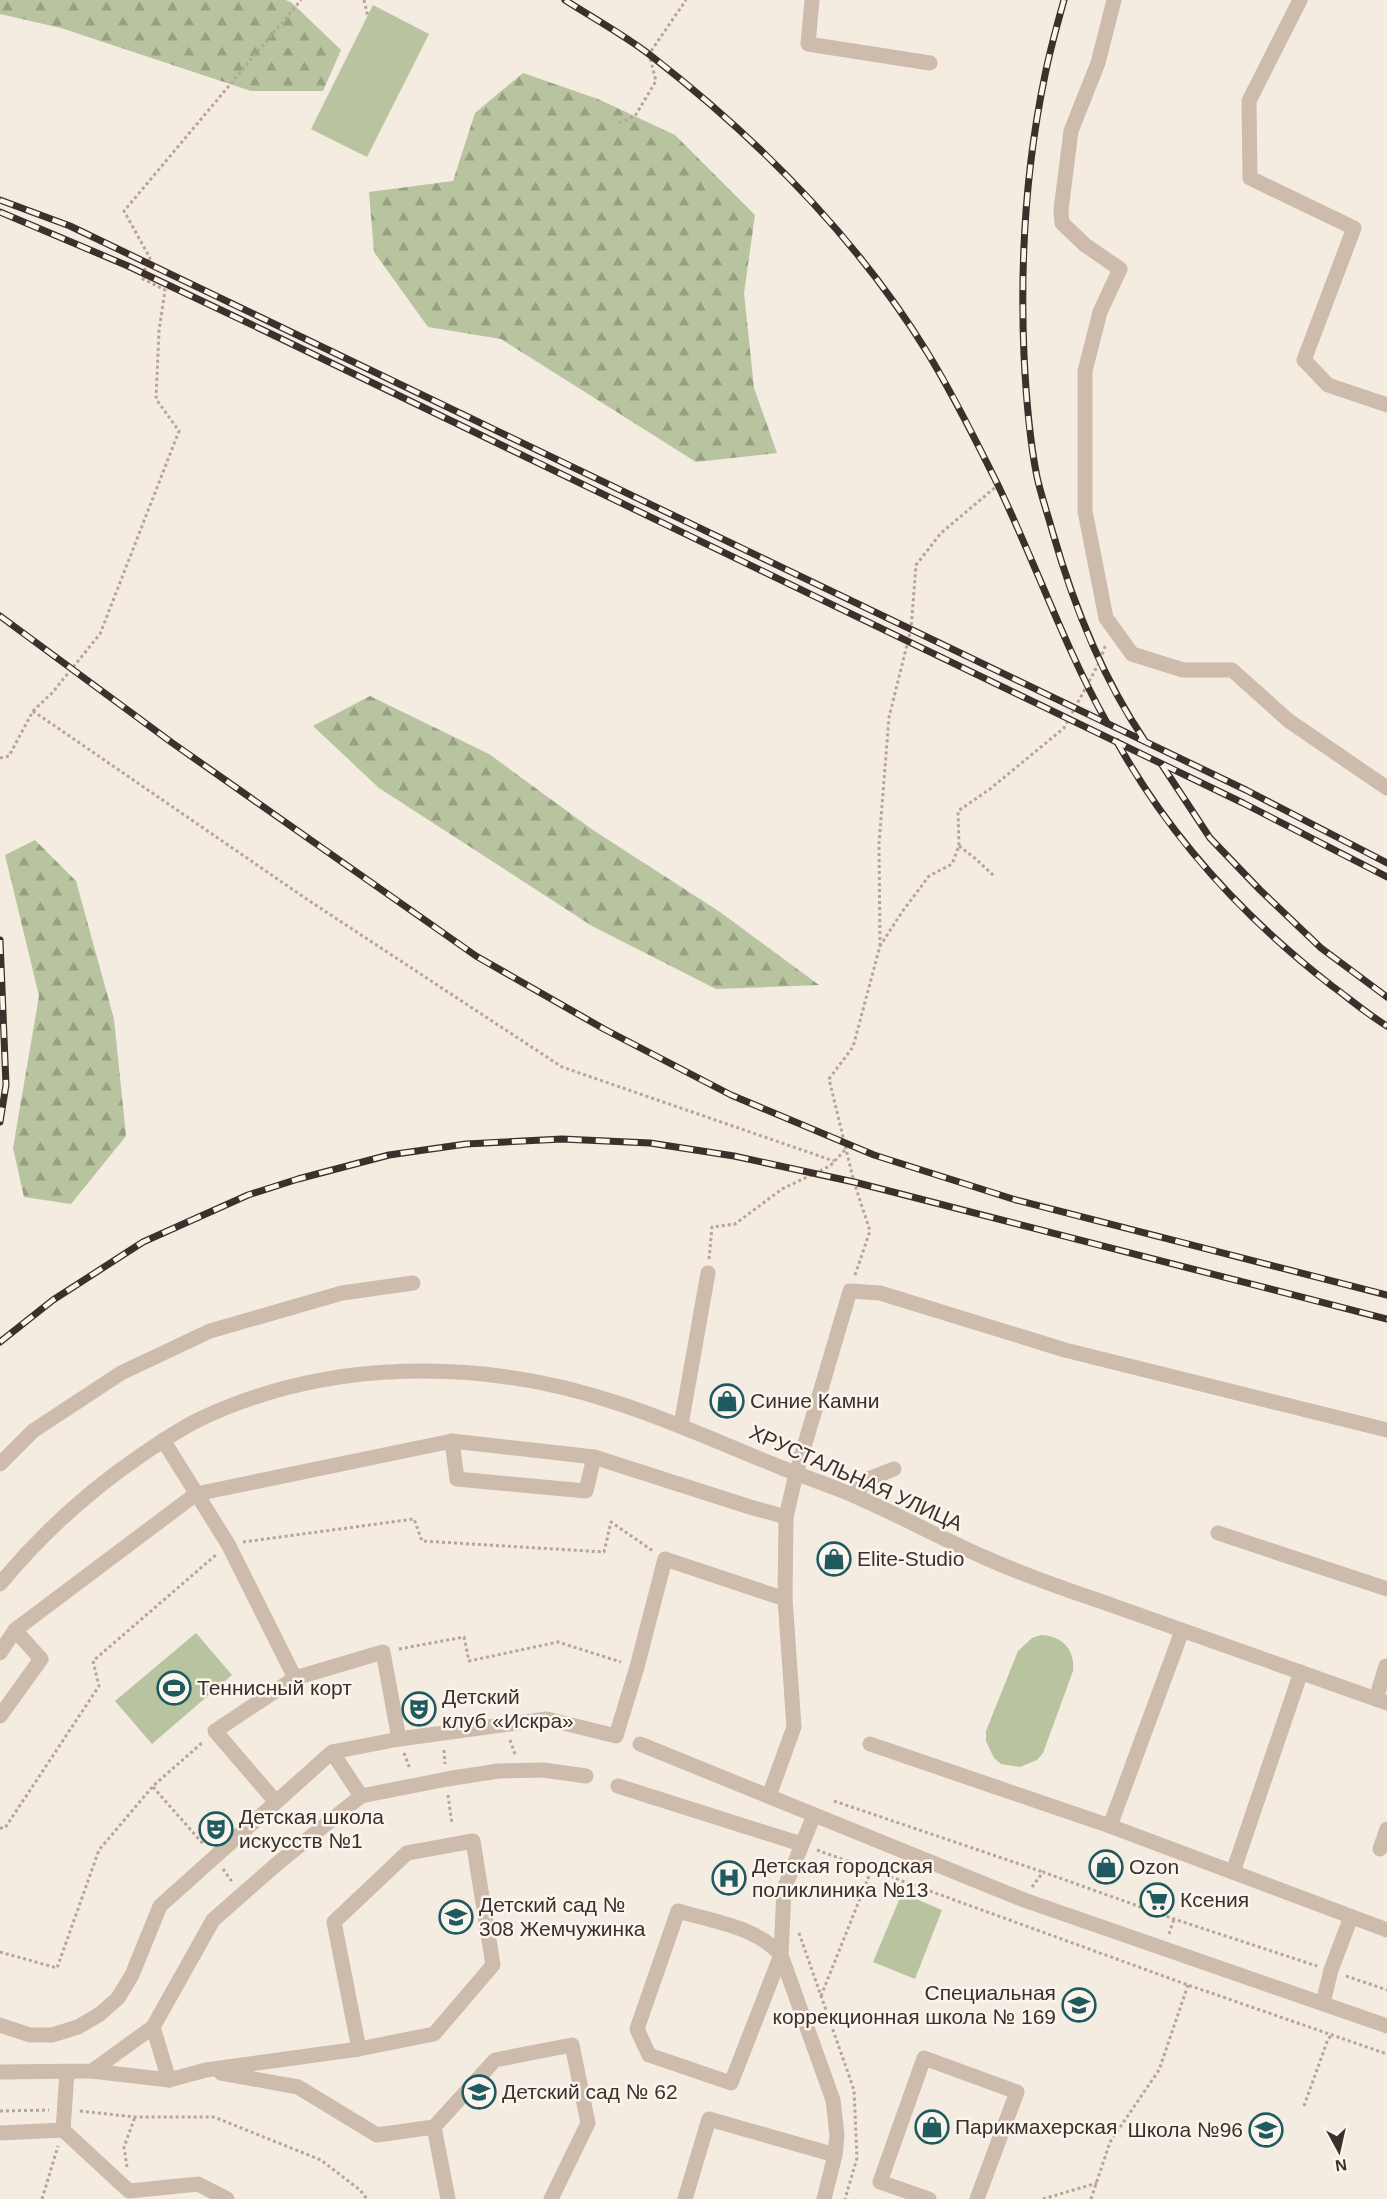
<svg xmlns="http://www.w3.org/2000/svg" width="1387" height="2199" font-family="Helvetica,sans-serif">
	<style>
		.grass { fill: #b8c4a0 }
		.forest { fill: url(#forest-firs) }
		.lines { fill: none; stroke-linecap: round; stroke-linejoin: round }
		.path { stroke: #b9a596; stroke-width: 3; stroke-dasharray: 3 3; stroke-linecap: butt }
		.minor { stroke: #cdbbac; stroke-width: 15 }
		.rail-casing { stroke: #3b302b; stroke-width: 7 }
		.rail { stroke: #fbf5ee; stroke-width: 4.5; stroke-dasharray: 14; stroke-linecap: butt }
		.labels { text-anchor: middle; stroke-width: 5; stroke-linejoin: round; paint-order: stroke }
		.poi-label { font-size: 21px; fill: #3b302b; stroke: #fbf5ee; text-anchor: start }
		.street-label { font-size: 21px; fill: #3b302b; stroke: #fbf5ee }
	</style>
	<defs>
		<pattern id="forest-firs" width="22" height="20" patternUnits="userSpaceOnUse" patternTransform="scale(1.5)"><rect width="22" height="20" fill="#b8c4a0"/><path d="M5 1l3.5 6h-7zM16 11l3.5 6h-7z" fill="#97a083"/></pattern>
	</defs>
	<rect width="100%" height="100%" fill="#f4ebe1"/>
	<g class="grass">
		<path d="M373,5l56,29 -62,123 -56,-28z"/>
		<path d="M196,1633l36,42 -80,69 -37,-43z"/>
		<path d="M1041,1635c22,1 34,15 32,36l-30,82 -6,7 -17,7 -19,-3 -7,-6 -8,-17v-10l32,-80 14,-13z"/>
		<path d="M902,1893l40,17 -27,69 -42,-17z"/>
	</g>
	<g class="forest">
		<path d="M0,0h286l6,3 49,47 -18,41h-72l-190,-63 -61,-14z"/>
		<path d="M523,73l75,26 77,36 80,80 -11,78 10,95 23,65 -81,9 -195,-123 -73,-12 -54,-75 -5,-60 84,-11 22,-68z"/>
		<path d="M370,696l119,58 104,76 127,82 99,73 -103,4 -124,-63 -213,-138 -66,-62z"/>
		<path d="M35,840l41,41 38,138 12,117 -55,68 -47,-7 -11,-49 26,-152 -34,-141z"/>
	</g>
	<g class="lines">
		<g class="path">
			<path d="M364,0l4,17"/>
			<path d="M619,123l16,-7 21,-35 -7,-27 37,-54"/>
			<path d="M33,711l275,189 254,167 272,94"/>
			<path d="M0,758l9,-2 24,-45 19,-18 48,-59 79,-203 -23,-32 3,-68 6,-41 -24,-12 9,-20 -26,-47 177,-211"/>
			<path d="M959,846l17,13 18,17"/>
			<path d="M880,946l-1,-102 10,-127 22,-88 5,-64 25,-32 57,-48"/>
			<path d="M709,1259l3,-32 23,-3 47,-35 48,-23 16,-17"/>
			<path d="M855,1275l15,-44 -16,-49 -25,-103 24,-32 27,-101 22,-34 27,-36 23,-12 7,-18 -1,-35 32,-22 74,-61 35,-65 7,-19"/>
			<path d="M243,1542l171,-23 8,22 182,11 7,-30 42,29"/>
			<path d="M399,1649l65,-12 5,24 89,-19 63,20"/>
			<path d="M510,1740l5,14"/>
			<path d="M444,1750l1,14"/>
			<path d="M404,1753l6,16"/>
			<path d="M153,1787l51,58"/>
			<path d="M448,1795l4,29"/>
			<path d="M834,1801l209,71"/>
			<path d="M0,1828h5l94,-142 -6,-25 124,-107"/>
			<path d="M257,1840l10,10"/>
			<path d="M817,1850l371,135 199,69"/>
			<path d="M223,1869l10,14"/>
			<path d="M1032,1887l11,-15 131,47 143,47"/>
			<path d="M799,1933l55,157 3,68 -12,41"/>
			<path d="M1169,1934l5,-15"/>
			<path d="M0,1952l57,16 42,-118 54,-64 50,-44"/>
			<path d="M1346,1976l41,14"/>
			<path d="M821,1996l50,-125"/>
			<path d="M1304,2106l24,-67 4,-4"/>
			<path d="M0,2111l49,-1"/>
			<path d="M80,2111l55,6h79l107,43 39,30 7,9"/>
			<path d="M127,2167l-3,-20 11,-30"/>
			<path d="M42,2199l16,-53"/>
			<path d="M1043,2199l54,-16"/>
			<path d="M1091,2199l19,-57 49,-72 29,-85"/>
		</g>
		<g class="minor">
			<path d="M812,0l-4,44 122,19"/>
			<path d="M1114,0l-16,63 -27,68 -10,79 1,13 23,22 35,24 -20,43 -15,59v140l21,107 26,36 51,16h49l57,51 98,67"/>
			<path d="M1300,0l-51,101 1,77 104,50 -50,132 24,25 59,20"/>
			<path d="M681,1425l27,-152"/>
			<path d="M163,1440l65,104 67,134"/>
			<path d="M452,1441l5,38 129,12 8,-34"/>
			<path d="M0,1464l33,-33 88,-58 89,-42 132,-38 71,-10"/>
			<path d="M854,1495l14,-16 26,-10"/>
			<path d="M1218,1533l169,56"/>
			<path d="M0,1584c42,-51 86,-91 140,-128 19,-13 38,-26 58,-36 129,-62 282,-62 416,-18 54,17 104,40 156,61 28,12 57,21 85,33 44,19 87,43 131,62 42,19 85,33 128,48 91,33 182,64 273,97"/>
			<path d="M0,1653l15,-23 181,-136 256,-53 142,16 156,50 36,10"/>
			<path d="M1376,1699l10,-33"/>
			<path d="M0,1716l41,-57 -26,-29"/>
			<path d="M640,1744l384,156 363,126"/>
			<path d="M870,1744l240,82 277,104"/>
			<path d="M332,1752l29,44"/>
			<path d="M618,1786l183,58"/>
			<path d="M769,1796l25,-69 -9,-128"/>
			<path d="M276,1802l-61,-71 80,-53 88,-26 16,87"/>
			<path d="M814,1815l-30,74 -3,66 52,145 4,35 -2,20 -11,44"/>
			<path d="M1110,1826l72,-195"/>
			<path d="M1380,1849l7,-20"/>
			<path d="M1233,1872l68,-200"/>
			<path d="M678,1911c34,10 79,16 103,44l-50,128 -82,-28 -12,-26z"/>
			<path d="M1323,2003l8,-33 20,-53"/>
			<path d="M0,2025l30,10h22l26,-8 22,-13 18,-16 14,-23 28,-69 172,-154 67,-13 148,-20 69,17 21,-69 28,-108 120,40 1,-82 10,-43 54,-183 30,2 185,57 322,80"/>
			<path d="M92,2071l77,9 -16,-53"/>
			<path d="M0,2072l92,-1 61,-44 60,-107 65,-57 83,-67 86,-17 51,-8 45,-1 43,6"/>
			<path d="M67,2072l-4,58 66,61 69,-7 29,15"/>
			<path d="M221,2073l77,14 79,48 57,-8 61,-67 77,-15 16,78 -37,76"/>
			<path d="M169,2080l37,-10 153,-21 -25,-127 73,-69 66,-12 20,124 -59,69 -75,15"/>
			<path d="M434,2127l14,72"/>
			<path d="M0,2133l63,-3"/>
			<path d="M685,2199l24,-80 126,36"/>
			<path d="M929,2199l-49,-17 44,-124 93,34 -40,107"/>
		</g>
		<g class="rail-casing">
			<g id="rail">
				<path d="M565,0c28,18 59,35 85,55 107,83 206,182 277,297 26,42 48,87 70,131 38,79 67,163 110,240"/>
				<path d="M1064,0c-7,25 -14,50 -19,75 -19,91 -25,187 -21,280 2,41 5,82 13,122 4,18 10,35 15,53 21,74 49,146 93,211"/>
				<path d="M0,200l70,26 1176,564 141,73"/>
				<path d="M0,212l128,54 137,65 978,472 144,74"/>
				<path d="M0,616l171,126 305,214 128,73 127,66 143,60 142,45 371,95"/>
				<path d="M1117,742c54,97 127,176 215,244 18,13 35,28 55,40"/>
				<path d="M1162,765l48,73 50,52 61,58 66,49"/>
				<path d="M0,940l6,145 -6,37"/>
				<path d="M0,1342l53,-42 90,-58 105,-47 50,-16 91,-24 77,-11 96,-5 88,4 84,13 120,26 533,137"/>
			</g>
		</g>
		<use href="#rail" class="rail"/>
	</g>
	<defs>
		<g id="shop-ring" transform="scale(1.725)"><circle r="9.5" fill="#fbf5ee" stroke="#1f5a5e" stroke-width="1.5"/><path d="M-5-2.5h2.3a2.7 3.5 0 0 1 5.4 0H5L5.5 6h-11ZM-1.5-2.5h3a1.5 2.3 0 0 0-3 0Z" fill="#1f5a5e"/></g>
		<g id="stadium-ring" transform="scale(1.725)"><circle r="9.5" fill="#fbf5ee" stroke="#1f5a5e" stroke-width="1.5"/><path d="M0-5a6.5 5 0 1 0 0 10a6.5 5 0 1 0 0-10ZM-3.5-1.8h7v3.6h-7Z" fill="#1f5a5e"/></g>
		<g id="theatre-ring" transform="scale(1.725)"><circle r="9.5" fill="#fbf5ee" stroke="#1f5a5e" stroke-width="1.5"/><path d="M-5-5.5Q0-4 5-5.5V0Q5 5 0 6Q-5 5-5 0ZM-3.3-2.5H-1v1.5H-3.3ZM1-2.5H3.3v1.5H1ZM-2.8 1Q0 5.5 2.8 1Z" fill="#1f5a5e"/></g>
		<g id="hospital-ring" transform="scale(1.725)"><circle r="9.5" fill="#fbf5ee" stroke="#1f5a5e" stroke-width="1.5"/><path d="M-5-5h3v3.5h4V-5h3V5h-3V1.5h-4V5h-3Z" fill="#1f5a5e"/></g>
		<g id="supermarket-ring" transform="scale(1.725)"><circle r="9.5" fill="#fbf5ee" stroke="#1f5a5e" stroke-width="1.5"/><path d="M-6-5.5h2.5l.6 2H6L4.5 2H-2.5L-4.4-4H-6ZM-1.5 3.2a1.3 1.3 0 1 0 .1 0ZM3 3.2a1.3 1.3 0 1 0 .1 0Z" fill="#1f5a5e"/></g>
		<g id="school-ring" transform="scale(1.725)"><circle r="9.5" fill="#fbf5ee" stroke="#1f5a5e" stroke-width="1.5"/><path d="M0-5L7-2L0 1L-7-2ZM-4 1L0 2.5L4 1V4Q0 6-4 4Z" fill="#1f5a5e"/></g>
	</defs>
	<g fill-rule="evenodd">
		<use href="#shop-ring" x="727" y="1401"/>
		<use href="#shop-ring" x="834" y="1559"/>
		<use href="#stadium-ring" x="174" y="1688"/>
		<use href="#theatre-ring" x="419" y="1709"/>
		<use href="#theatre-ring" x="216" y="1829"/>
		<use href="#shop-ring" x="1106" y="1867"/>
		<use href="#hospital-ring" x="729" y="1878"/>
		<use href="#supermarket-ring" x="1157" y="1900"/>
		<use href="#school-ring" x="456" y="1917"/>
		<use href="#school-ring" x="1079" y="2005"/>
		<use href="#school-ring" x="479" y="2092"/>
		<use href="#shop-ring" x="932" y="2127"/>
		<use href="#school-ring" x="1266" y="2130"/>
	</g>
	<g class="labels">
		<g class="poi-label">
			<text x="750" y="1408">Синие Камни</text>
			<text x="857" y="1566">Elite-Studio</text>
			<text x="197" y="1695">Теннисный корт</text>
			<text x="442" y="1704">Детский<tspan x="442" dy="24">клуб «Искра»</tspan></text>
			<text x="239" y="1824">Детская школа<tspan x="239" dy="24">искусств №1</tspan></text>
			<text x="752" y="1873">Детская городская<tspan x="752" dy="24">поликлиника №13</tspan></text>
			<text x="1129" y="1874">Ozon</text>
			<text x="1180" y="1907">Ксения</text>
			<text x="479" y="1912">Детский сад №<tspan x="479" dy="24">308 Жемчужинка</tspan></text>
			<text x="1056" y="2000" text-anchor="end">Специальная<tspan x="1056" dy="24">коррекционная школа № 169</tspan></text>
			<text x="502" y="2099">Детский сад № 62</text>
			<text x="955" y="2134">Парикмахерская</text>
			<text x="1243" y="2137" text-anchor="end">Школа №96</text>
		</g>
		<g class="street-label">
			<text transform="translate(856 1478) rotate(24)" y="7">ХРУСТАЛЬНАЯ УЛИЦА</text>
		</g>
	</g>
	<g transform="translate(1339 2151) rotate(172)" stroke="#fbf5ee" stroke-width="4.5" paint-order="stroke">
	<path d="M0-4.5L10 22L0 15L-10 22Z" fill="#3b302b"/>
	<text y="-9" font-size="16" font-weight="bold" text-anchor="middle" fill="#3b302b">N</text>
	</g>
</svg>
